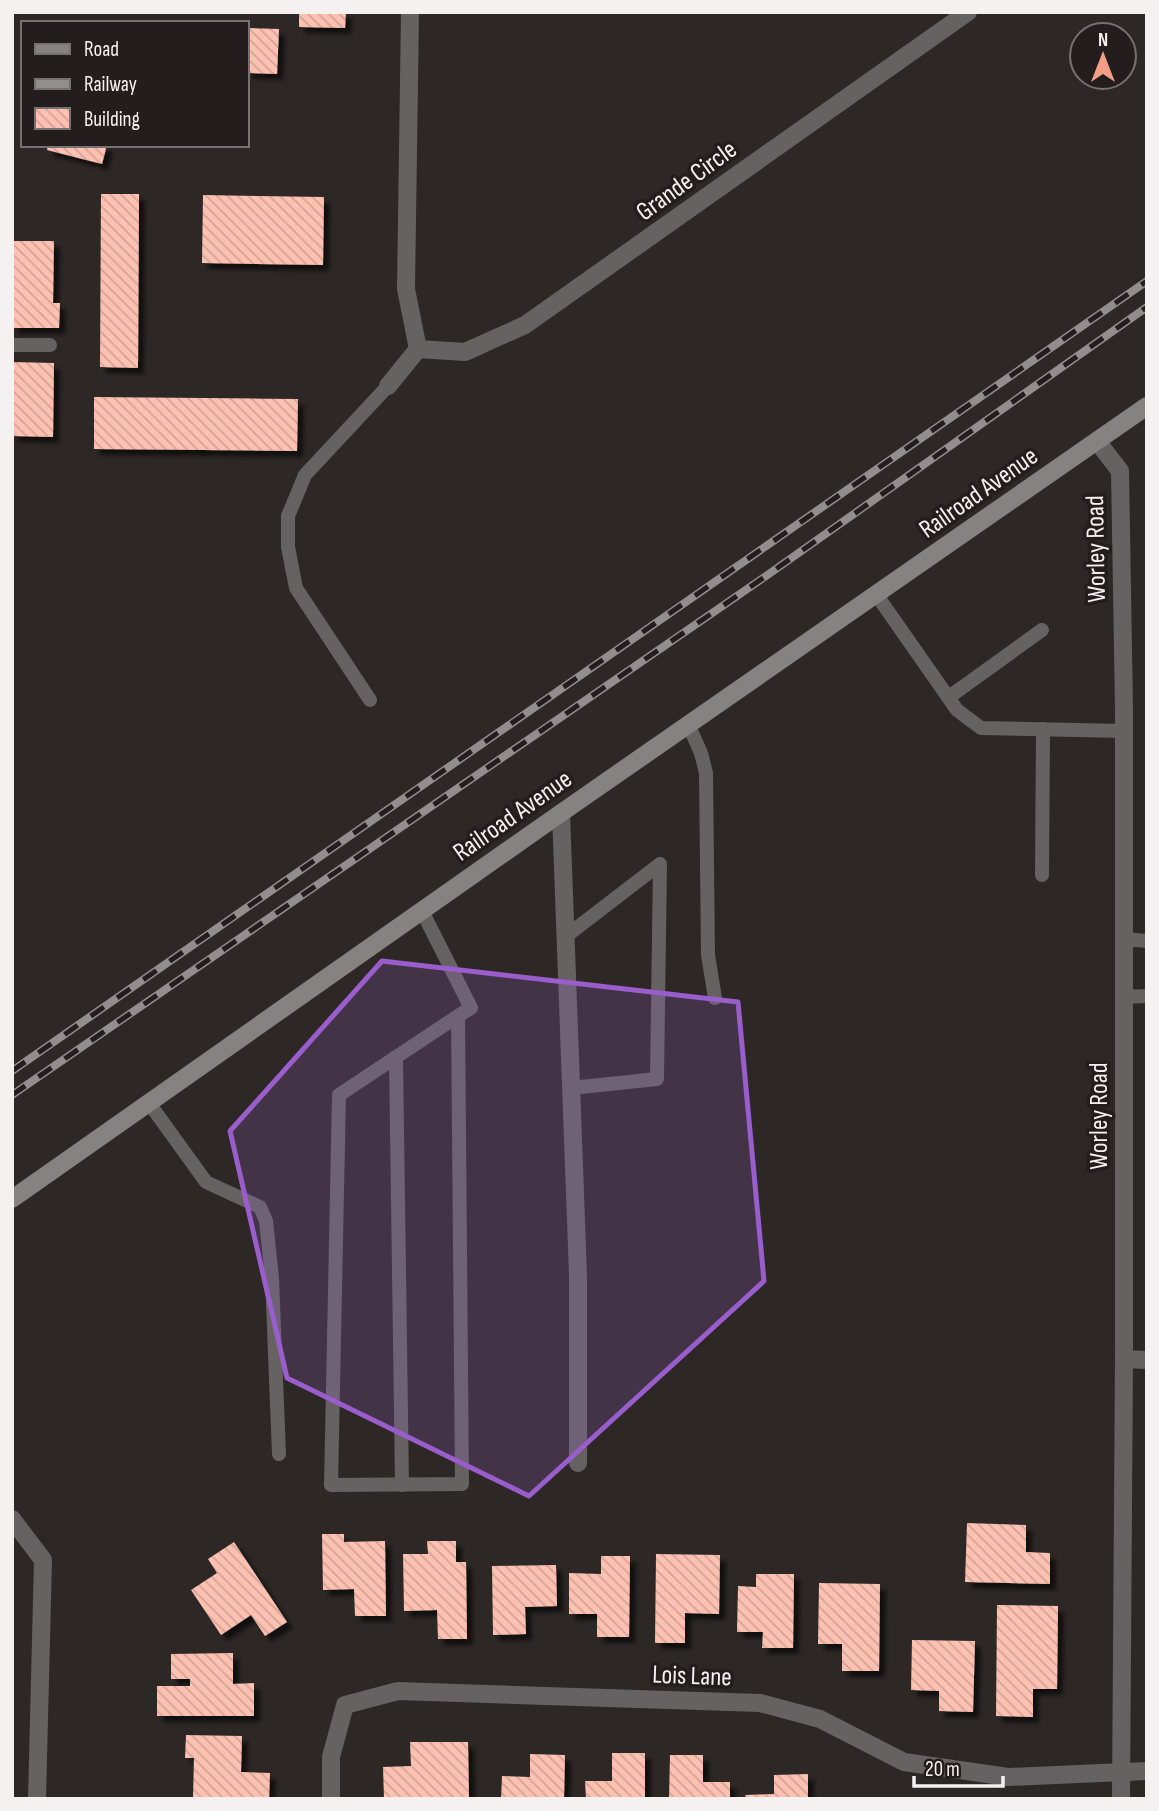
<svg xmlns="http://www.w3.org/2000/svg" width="1159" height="1811" font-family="'Sofia Sans Condensed',sans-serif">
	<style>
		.building { fill: url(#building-back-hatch); filter: url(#shadow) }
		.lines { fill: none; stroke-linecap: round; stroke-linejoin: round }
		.service { stroke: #656261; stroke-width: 14 }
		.minor { stroke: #656261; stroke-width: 18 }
		.secondary { stroke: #868281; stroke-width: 18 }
		.rail-casing { stroke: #928e8d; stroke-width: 8 }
		.rail { stroke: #231e1d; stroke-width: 5; stroke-dasharray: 16; stroke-linecap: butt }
		.marked { fill: #9a5dcc; fill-opacity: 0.2; stroke: #9a5dcc; stroke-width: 5; stroke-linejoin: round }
		.labels { text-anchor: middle; stroke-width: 7; stroke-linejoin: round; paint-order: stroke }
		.street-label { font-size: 26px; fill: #f5f1f1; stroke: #231e1d }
	</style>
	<defs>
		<pattern id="building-back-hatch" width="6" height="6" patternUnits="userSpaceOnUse" patternTransform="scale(1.75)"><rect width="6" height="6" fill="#fec1b1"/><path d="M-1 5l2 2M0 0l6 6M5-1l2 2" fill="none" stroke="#d1a397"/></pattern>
		<filter id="shadow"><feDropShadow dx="6" dy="6" stdDeviation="2" flood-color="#0009"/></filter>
	</defs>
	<rect width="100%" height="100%" fill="#2d2826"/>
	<g class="building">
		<path d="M299,12h47l-1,16 -46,-1z"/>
		<path d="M247,28l32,1 -2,45 -30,-1z"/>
		<path d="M48,145h59l-5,19 -55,-14z"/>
		<path d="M101,194h38l-1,174 -38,-1z"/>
		<path d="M203,195l121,2 -1,68 -121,-2z"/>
		<path d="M12,241h42l-1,62h7l-1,25h-47z"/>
		<path d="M12,362l42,1 -1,74 -41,-1z"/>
		<path d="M94,397l204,2 -1,52 -203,-2z"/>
		<path d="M967,1523l59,2v27l24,1v31l-85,-2z"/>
		<path d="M322,1534h22v8l41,-1 1,75h-31l-1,-27 -31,1z"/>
		<path d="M427,1541h29v21h10l1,77h-29l-1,-29 -33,1 -1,-57h25z"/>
		<path d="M234,1542l53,80 -22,14 -14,-21 -30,20 -30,-45 26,-17 -9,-14z"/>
		<path d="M656,1554l64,1 -1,59 -34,-1v30h-30z"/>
		<path d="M601,1556h29l-1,81h-32v-23h-28v-41l32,1z"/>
		<path d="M556,1565l1,41 -32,1 1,27 -33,1 -1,-69z"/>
		<path d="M756,1574h38l-1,74h-31l1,-16h-26l1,-46 18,1z"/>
		<path d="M819,1583l61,1 -1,87h-37v-27h-24z"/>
		<path d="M997,1605l61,1 -1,83h-24v28l-37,-1z"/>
		<path d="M912,1640l63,1 -2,71 -34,-1v-20l-28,-1z"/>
		<path d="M233,1653v31l21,-1v33h-97v-30h33v-7h-19v-25z"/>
		<path d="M186,1735l56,1 -1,36 29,1 -1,26 -76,-2 1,-39h-9z"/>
		<path d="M410,1742h58l1,57h-85l-1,-32 28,-1z"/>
		<path d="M612,1753h33v46h-59l-1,-18h27z"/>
		<path d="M530,1754l35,1 -1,44h-63l1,-23 28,1z"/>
		<path d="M670,1755h33v27h27v17h-61z"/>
		<path d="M808,1774v25h-62l-1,-4 29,-1v-19z"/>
	</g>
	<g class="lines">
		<g class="service">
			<path d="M12,345h38"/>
			<path d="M876,594l81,116 24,18 143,3"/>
			<path d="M949,697l93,-67"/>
			<path d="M370,700l-74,-112 -8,-41v-31l17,-41 83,-89"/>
			<path d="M688,724l13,29 5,20 2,182 7,43"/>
			<path d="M1042,875l1,-146"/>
			<path d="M422,911l49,97 -13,8 -119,79 -8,390 131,-1 -4,-468"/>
			<path d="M565,937l95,-73 -3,215 -86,9"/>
			<path d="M1124,939l23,2"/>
			<path d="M1124,997l23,-1"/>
			<path d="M396,1057l6,428"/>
			<path d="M149,1103l57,79 54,25 6,14 6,57 7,176"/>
		</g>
		<g class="minor">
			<path d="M410,12l-4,277 12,60 47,3 60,-27 443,-313"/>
			<path d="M388,386l30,-37"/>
			<path d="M1097,441l23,30 4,237v651l-3,440"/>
			<path d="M561,813l17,462v188"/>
			<path d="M1124,1359l23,1"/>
			<path d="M12,1519l31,41 -6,239"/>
			<path d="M331,1799v-42l14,-52 53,-14 362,12 60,16 84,43 104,15 139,-6"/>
		</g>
		<path class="secondary" d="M12,1199l549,-386 586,-407"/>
		<g class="rail-casing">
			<g id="rail">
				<path d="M12,1071l1135,-790"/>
				<path d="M12,1095l754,-519 381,-269"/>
			</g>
		</g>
		<use href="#rail" class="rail"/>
	</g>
	<path class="marked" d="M382,961l356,41 26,279 -235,215 -242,-118 -57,-247z"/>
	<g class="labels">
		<g class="street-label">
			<text transform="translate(686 180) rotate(-36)" y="9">Grande Circle</text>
			<text transform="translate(978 492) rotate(-35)" y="9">Railroad Avenue</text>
			<text transform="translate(1095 549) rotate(-91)" y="9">Worley Road</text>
			<text transform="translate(512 815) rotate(-35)" y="9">Railroad Avenue</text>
			<text transform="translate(1098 1116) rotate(-90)" y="9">Worley Road</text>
			<text transform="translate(692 1675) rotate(2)" y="9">Lois Lane</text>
		</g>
	</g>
	<rect width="1159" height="1811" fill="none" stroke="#f5f1f1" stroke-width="28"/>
	<rect x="21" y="21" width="228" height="126" fill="#231e1d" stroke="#777272" stroke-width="2"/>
	<rect x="35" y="44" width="35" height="10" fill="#868281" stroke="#777272" stroke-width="2"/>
	<text x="84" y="56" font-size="21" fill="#f5f1f1">Road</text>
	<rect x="35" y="79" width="35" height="10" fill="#928e8d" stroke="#777272" stroke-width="2"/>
	<text x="84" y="91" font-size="21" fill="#f5f1f1">Railway</text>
	<rect x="35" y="108" width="35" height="21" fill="url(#building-back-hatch)" stroke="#777272" stroke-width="2"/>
	<text x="84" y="126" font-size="21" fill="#f5f1f1">Building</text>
	<g transform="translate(1103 56)"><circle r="33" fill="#231e1d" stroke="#777272" stroke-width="2"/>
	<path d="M0-5L12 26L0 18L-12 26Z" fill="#f49e87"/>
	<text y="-10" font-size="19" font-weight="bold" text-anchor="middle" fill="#f5f1f1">N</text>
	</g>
	<path d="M914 1776v10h89v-10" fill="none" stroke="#f5f1f1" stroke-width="3.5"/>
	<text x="925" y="1776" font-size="21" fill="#f5f1f1" stroke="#231e1d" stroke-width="5" paint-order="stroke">20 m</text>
</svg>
